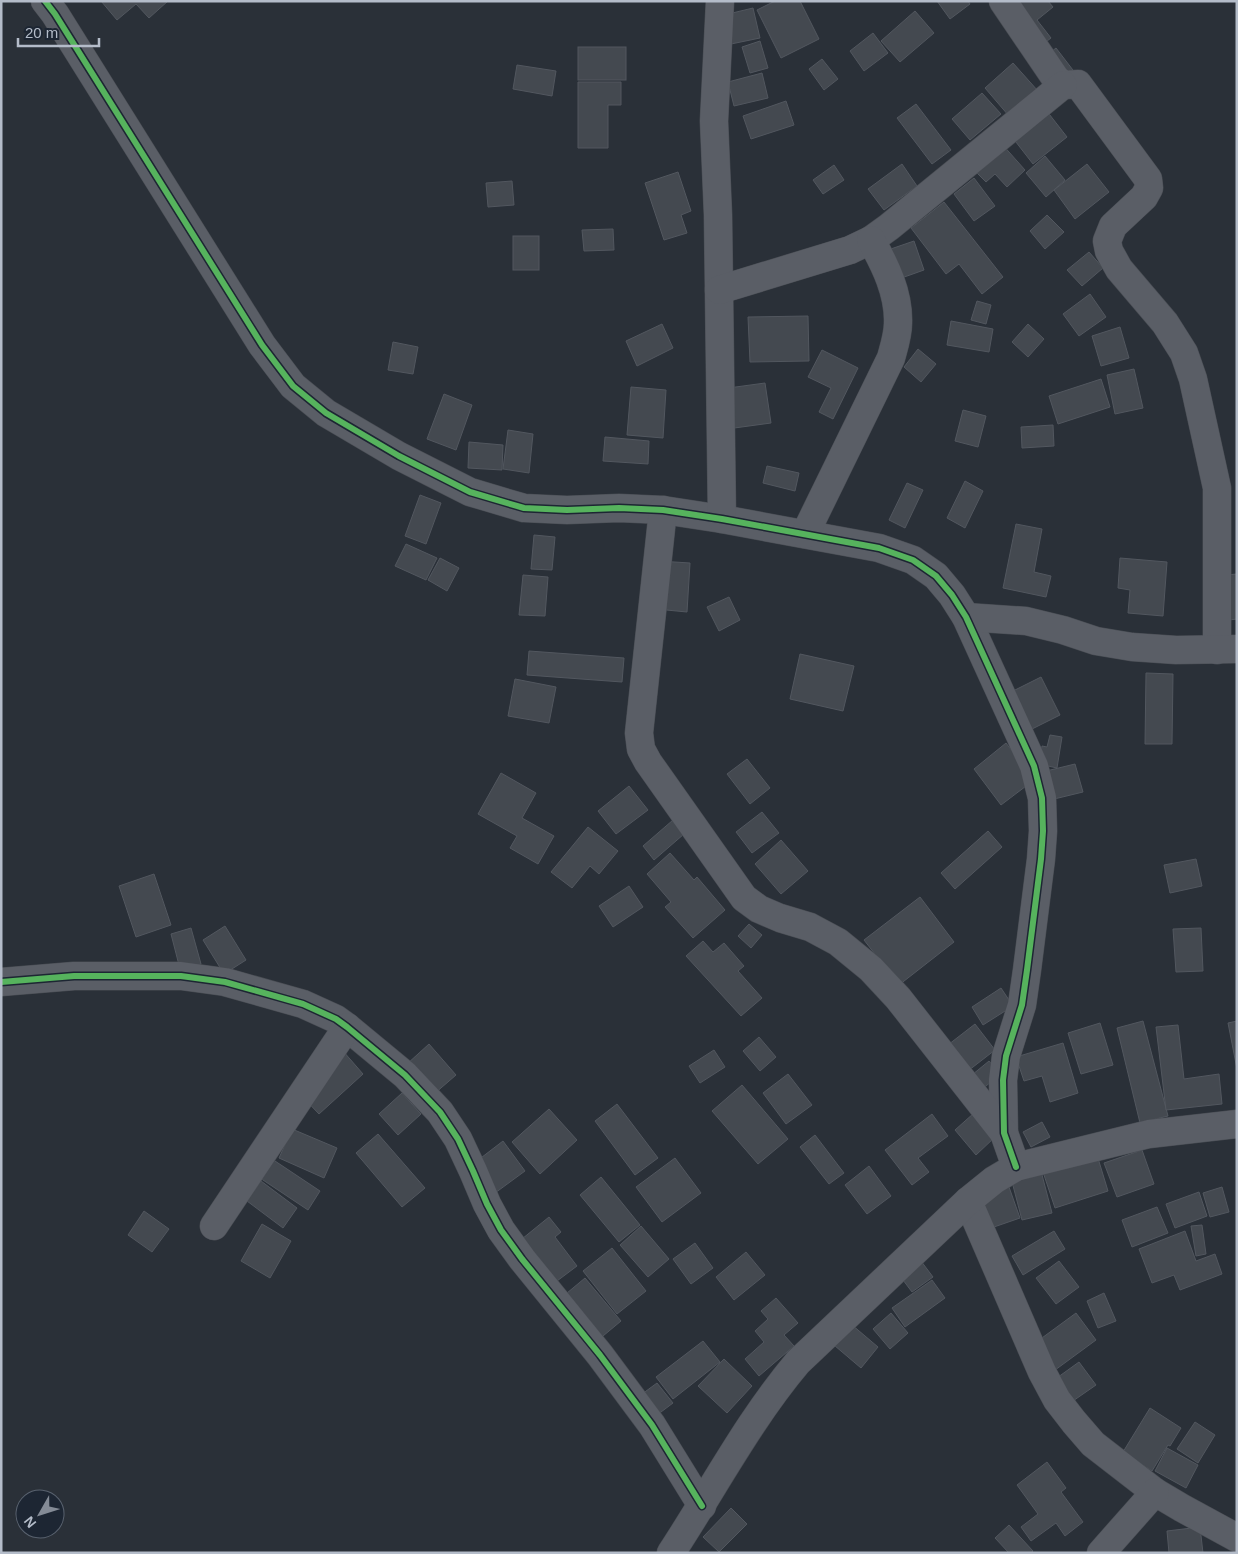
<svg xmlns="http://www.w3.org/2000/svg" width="1238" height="1554" font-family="Helvetica,sans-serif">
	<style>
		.building { fill: #444950; stroke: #52575f }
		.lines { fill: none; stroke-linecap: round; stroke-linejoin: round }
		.street-casing { stroke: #484c53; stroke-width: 29 }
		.street { stroke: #5a5e66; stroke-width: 28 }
		.cycleway-casing { stroke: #1d2633; stroke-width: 9 }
		.cycleway { stroke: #56b35d; stroke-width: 6 }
	</style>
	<rect width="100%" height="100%" fill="#2a3038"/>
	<g class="building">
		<path d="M101,1h67l-19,17 -13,-14 -19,16z"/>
		<path d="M775,1h25l19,38 -38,19 -24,-48z"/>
		<path d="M937,1h31l2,3 -20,15z"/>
		<path d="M1002,1h46l5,6 -16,13 14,18 -13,10z"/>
		<path d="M753,8l7,30 -29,6 -7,-29z"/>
		<path d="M915,11l19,22 -34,29 -19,-21z"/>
		<path d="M873,33l15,20 -24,18 -14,-20z"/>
		<path d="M760,41l8,27 -18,5 -8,-26z"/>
		<rect x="578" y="47" width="48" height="33"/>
		<path d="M1056,48l20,26 -15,11 -19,-26z"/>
		<path d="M822,59l16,20 -14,11 -15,-21z"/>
		<path d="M1013,63l25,28 -29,25 -24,-28z"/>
		<path d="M517,65l39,6 -4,25 -39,-7z"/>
		<path d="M762,73l6,25 -34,8 -6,-24z"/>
		<path d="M578,82h43v23h-13v43h-30z"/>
		<path d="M982,93l19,21 -31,26 -18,-21z"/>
		<path d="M786,101l8,24 -43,14 -8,-23z"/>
		<path d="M916,104l35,46 -19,14 -35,-46z"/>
		<path d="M1046,110l21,27 -34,27 -21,-27z"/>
		<path d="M1001,143l24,27 -18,17 -12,-13 -9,8 -13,-13z"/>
		<path d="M1045,156l20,24 -19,17 -20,-24z"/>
		<path d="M902,164l15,22 -33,24 -16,-21z"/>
		<path d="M1087,164l22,28 -34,27 -21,-29z"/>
		<path d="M834,165l10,15 -21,14 -10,-14z"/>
		<path d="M678,172l13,39 -10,4 6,18 -23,7 -19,-57z"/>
		<path d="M974,178l21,28 -21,15 -20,-27z"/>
		<path d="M512,181l2,24 -26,2 -2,-24z"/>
		<path d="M944,202l59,75 -21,17 -23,-30 -13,10 -35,-46z"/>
		<path d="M1047,215l17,17 -19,17 -15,-18z"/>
		<path d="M613,229l1,21 -30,1 -2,-21z"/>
		<rect x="513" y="236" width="26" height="34"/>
		<path d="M914,241l10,29 -31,11 -11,-29z"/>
		<path d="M1089,252l14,16 -21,18 -15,-16z"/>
		<path d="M1090,294l16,23 -27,19 -16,-22z"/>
		<path d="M977,301l14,4 -5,19 -15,-4z"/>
		<path d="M808,316l1,45 -59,1 -2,-45z"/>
		<path d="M951,321l42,8 -4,23 -42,-7z"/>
		<path d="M662,324l11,24 -36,18 -11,-25z"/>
		<path d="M1028,324l16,15 -16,18 -16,-15z"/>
		<path d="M1120,327l9,31 -28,8 -9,-30z"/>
		<path d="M393,342l25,5 -5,27 -25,-4z"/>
		<path d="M918,349l18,15 -15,18 -17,-15z"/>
		<path d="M822,350l36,18 -25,51 -14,-7 12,-24 -23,-11z"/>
		<path d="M1134,369l9,39 -28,6 -8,-39z"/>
		<path d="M1101,379l9,28 -52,17 -9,-28z"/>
		<path d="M765,383l6,40 -44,6 -6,-40z"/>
		<path d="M631,387l35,3 -3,48 -36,-3z"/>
		<path d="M444,394l28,11 -16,45 -29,-11z"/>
		<path d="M963,410l23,6 -8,31 -23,-6z"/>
		<path d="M1053,425l1,21 -32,2 -1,-21z"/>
		<path d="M508,430l25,4 -4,39 -26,-4z"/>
		<path d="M605,437l44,4 -1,23 -45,-3z"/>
		<path d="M469,442l34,3 -1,25 -34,-2z"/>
		<path d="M767,466l32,7 -4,18 -32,-8z"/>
		<path d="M965,481l18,10 -18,37 -18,-10z"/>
		<path d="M907,483l16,7 -18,38 -16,-8z"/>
		<path d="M420,495l21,8 -15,41 -21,-8z"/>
		<path d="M1016,524l26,5 -8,43 17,4 -5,21 -43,-9z"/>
		<path d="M534,535l21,2 -3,33 -21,-1z"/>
		<path d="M406,544l31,14 -11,22 -31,-14z"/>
		<path d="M440,558l19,10 -12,23 -19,-11z"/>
		<path d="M1120,558l47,4 -4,54 -35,-3 2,-23 -12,-2z"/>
		<path d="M659,561l31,2 -3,49 -31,-3z"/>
		<path d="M1237,574v45l-16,2 -6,-45z"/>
		<path d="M523,575l25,2 -3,39 -26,-1z"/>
		<path d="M729,597l11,23 -21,11 -12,-24z"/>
		<path d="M529,651l95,7 -2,24 -95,-7z"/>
		<path d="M800,654l54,12 -11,45 -53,-12z"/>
		<path d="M1146,673l27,1 -1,70h-27z"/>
		<path d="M1041,677l19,38 -30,15 -19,-38z"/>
		<path d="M515,679l41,8 -7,36 -41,-7z"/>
		<path d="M1050,735l12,2 -5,31 -18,-4 3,-18 5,1z"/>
		<path d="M1006,743l28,37 -33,25 -27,-36z"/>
		<path d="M747,759l23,29 -20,16 -23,-30z"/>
		<path d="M1075,764l8,28 -37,9 -8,-28z"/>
		<path d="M501,773l35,20 -14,25 32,18 -16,28 -28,-16 7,-12 -39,-22z"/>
		<path d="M629,786l19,24 -32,24 -18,-23z"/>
		<path d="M762,812l17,21 -27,20 -16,-21z"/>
		<path d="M673,820l11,14 -30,26 -11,-14z"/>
		<path d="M588,827l30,24 -19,23 -9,-8 -18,22 -21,-16z"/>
		<path d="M988,831l14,16 -47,42 -14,-16z"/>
		<path d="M781,840l27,31 -27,23 -26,-30z"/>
		<path d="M670,853l24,27 3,-3 28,33 -32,28 -28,-31 6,-5 -24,-28z"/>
		<path d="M1196,859l6,27 -32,7 -6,-28z"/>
		<path d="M154,874l17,51 -35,12 -17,-51z"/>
		<path d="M629,886l14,21 -30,20 -14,-21z"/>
		<path d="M920,897l34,45 -55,43 -35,-45z"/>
		<path d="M749,924l13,11 -11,13 -13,-12z"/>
		<path d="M225,926l21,34 -22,14 -21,-34z"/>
		<path d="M191,928l10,36 -21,5 -9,-35z"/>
		<path d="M1201,928l2,43 -27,1 -3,-43z"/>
		<path d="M703,941l10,11 11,-9 20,23 -6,5 24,27 -21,18 -55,-60z"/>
		<path d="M1001,988l12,18 -30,19 -11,-18z"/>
		<path d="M1143,1021l25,95 -28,7 -23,-95z"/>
		<path d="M1237,1021v48l-9,-46z"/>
		<path d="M1100,1023l13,42 -32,9 -13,-41z"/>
		<path d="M975,1024l20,26 -31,24 -20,-26z"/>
		<path d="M1178,1025l6,54 35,-5 3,30 -56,6 -10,-83z"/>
		<path d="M759,1037l17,20 -16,14 -17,-20z"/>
		<path d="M1063,1043l15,50 -28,9 -8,-26 -18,5 -8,-24z"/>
		<path d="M429,1044l27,31 -22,19 -27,-30z"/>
		<path d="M714,1050l11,17 -25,16 -11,-17z"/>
		<path d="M343,1051l20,23 -44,40 -21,-22z"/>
		<path d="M989,1061l11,13 -22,19 -11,-14z"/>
		<path d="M788,1074l24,31 -26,19 -23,-31z"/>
		<path d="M742,1085l46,54 -30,25 -46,-53z"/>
		<path d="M402,1093l19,21 -23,21 -19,-21z"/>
		<path d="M617,1104l41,54 -23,17 -40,-54z"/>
		<path d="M549,1109l28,31 -37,34 -28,-32z"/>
		<path d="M974,1113l21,24 -19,18 -21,-25z"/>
		<path d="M932,1114l16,22 -30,22 11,14 -17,13 -27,-35z"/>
		<path d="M1042,1122l8,15 -19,10 -8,-15z"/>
		<path d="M292,1129l45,19 -13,30 -45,-20z"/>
		<path d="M378,1134l47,54 -23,19 -46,-54z"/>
		<path d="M815,1135l29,38 -15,11 -29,-37z"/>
		<path d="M503,1141l22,30 -30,22 -22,-29z"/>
		<path d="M1142,1150l12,34 -37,13 -13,-34z"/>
		<path d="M266,1155l54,36 -12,19 -54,-36z"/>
		<path d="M1097,1155l11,36 -53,17 -12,-36z"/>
		<path d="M675,1158l26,35 -39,29 -26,-35z"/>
		<path d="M869,1166l22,30 -24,18 -22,-29z"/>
		<path d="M1041,1171l11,42 -30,7 -11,-42z"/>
		<path d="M601,1177l39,48 -21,17 -39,-47z"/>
		<path d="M261,1181l36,27 -14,20 -36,-27z"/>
		<path d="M1009,1187l11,31 -29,10 -10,-32z"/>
		<path d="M1222,1187l7,25 -19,5 -7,-24z"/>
		<path d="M1199,1192l8,24 -32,12 -9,-24z"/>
		<path d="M1157,1207l11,26 -36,14 -10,-27z"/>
		<path d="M144,1211l25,18 -17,23 -24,-17z"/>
		<path d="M549,1217l12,15 -6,5 22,29 -20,15 -40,-38z"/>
		<path d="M262,1224l29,17 -21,37 -29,-17z"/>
		<path d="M1202,1225l4,29 -10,2 -5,-30z"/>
		<path d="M641,1226l28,33 -21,18 -28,-32z"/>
		<path d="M1054,1231l11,18 -42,26 -11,-19z"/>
		<path d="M1185,1231l11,30 19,-7 7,20 -42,16 -6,-15 -22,8 -13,-34z"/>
		<path d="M695,1243l18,25 -22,16 -18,-25z"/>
		<path d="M612,1248l34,43 -29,23 -34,-43z"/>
		<path d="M746,1252l19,23 -31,25 -18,-23z"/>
		<path d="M918,1257l15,20 -21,15 -15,-20z"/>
		<path d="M1059,1261l20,26 -23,17 -20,-26z"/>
		<path d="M585,1278l36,43 -24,20 -36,-43z"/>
		<path d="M932,1280l13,18 -40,29 -13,-19z"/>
		<path d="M1104,1293l12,28 -18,7 -11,-27z"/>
		<path d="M776,1298l22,25 -14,12 10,11 -35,30 -14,-17 19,-17 -9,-11 13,-12 -7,-8z"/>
		<path d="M891,1313l17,20 -18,16 -17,-20z"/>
		<path d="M1076,1313l20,27 -45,33 -20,-27z"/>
		<path d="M845,1319l33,28 -17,21 -33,-28z"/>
		<path d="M703,1341l17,21 -47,37 -17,-22z"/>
		<path d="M724,1359l28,27 -25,27 -29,-27z"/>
		<path d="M1079,1362l17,23 -26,18 -16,-23z"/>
		<path d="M657,1383l16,20 -20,15 -15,-21z"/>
		<path d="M1150,1408l31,20 -11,18 -2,-1 -16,26 -29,-19z"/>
		<path d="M1195,1422l20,13 -17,28 -21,-14z"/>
		<path d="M1167,1448l31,17 -12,23 -31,-17z"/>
		<path d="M1047,1462l19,26 -5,4 22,30 -18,14 -9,-13 -25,18 -10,-14 17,-13 -21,-29z"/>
		<path d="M731,1508l16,16 -28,28 -16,-15z"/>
		<path d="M1009,1525l24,26 -2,2h-22l-14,-15z"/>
		<path d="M1200,1527l3,26h-34l-2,-22z"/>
	</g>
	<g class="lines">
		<g class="street-casing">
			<g id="street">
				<path d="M45,1l10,13 207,331 31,41 33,27 73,43 71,36 54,16 43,2 52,-2 44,2 59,9 157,29 34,12 23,16 16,19 14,22 68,149 8,32 1,33 -2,28 -14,111 -5,35 -16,51 -3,24 1,53 12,34"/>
				<path d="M720,1l-6,120 4,94 4,304"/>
				<path d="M1003,1l53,78 7,6 15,-1 70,95 1,9 -5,9 -31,29 -6,15 2,10 10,18 46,54 19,30 9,26 24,109v162"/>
				<path d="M719,290l131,-40 21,-10 18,-13 174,-142"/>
				<path d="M663,510l-24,223 2,16 7,13 96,136 15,11 21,9 30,9 28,15 33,27 27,29 106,135"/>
				<path d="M805,534l86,-176c3,-11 7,-23 7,-35 1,-30 -13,-58 -27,-83"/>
				<path d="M966,617l60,4 37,9 33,11 36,6 44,3 61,-1"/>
				<path d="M1,982l73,-6h107l44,6 78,22 33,15 11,8 58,48 35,37 18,27 15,32 14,33 14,26 21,29 78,96 52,70 50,81"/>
				<path d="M968,1201l74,171 15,28 17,22 19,22 62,48 27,16 55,30"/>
				<path d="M214,1226l133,-199"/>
				<path d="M671,1553c42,-64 78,-133 127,-191l170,-161 26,-21 22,-13 133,-33 88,-10"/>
				<path d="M1101,1553l54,-61"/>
			</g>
		</g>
		<use href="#street" class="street"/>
		<g class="cycleway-casing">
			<g id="cycleway">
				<path d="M45,1l10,13 207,331 31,41 33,27 73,43 71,36 54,16 43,2 52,-2 44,2 59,9 157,29 34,12 23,16 16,19 14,22 68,149 8,32 1,33 -2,28 -14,111 -5,35 -16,51 -3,24 1,53 12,34"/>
				<path d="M1,982l73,-6h107l44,6 78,22 33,15 11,8 58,48 35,37 18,27 15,32 14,33 14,26 21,29 78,96 52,70 50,81"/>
			</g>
		</g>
		<use href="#cycleway" class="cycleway"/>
	</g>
	<rect width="1238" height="1554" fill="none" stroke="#b4bcc9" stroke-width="5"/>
	<g transform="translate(40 1514) rotate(231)"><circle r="24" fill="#1d2633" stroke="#59626f"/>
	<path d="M0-4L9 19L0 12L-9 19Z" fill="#848b96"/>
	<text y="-8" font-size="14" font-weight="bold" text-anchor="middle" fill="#b4bcc9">N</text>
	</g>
	<path d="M18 38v8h81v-8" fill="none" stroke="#b4bcc9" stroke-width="2.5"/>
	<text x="25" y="38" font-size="15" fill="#b4bcc9" stroke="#1d2633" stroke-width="4" paint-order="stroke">20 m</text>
</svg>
